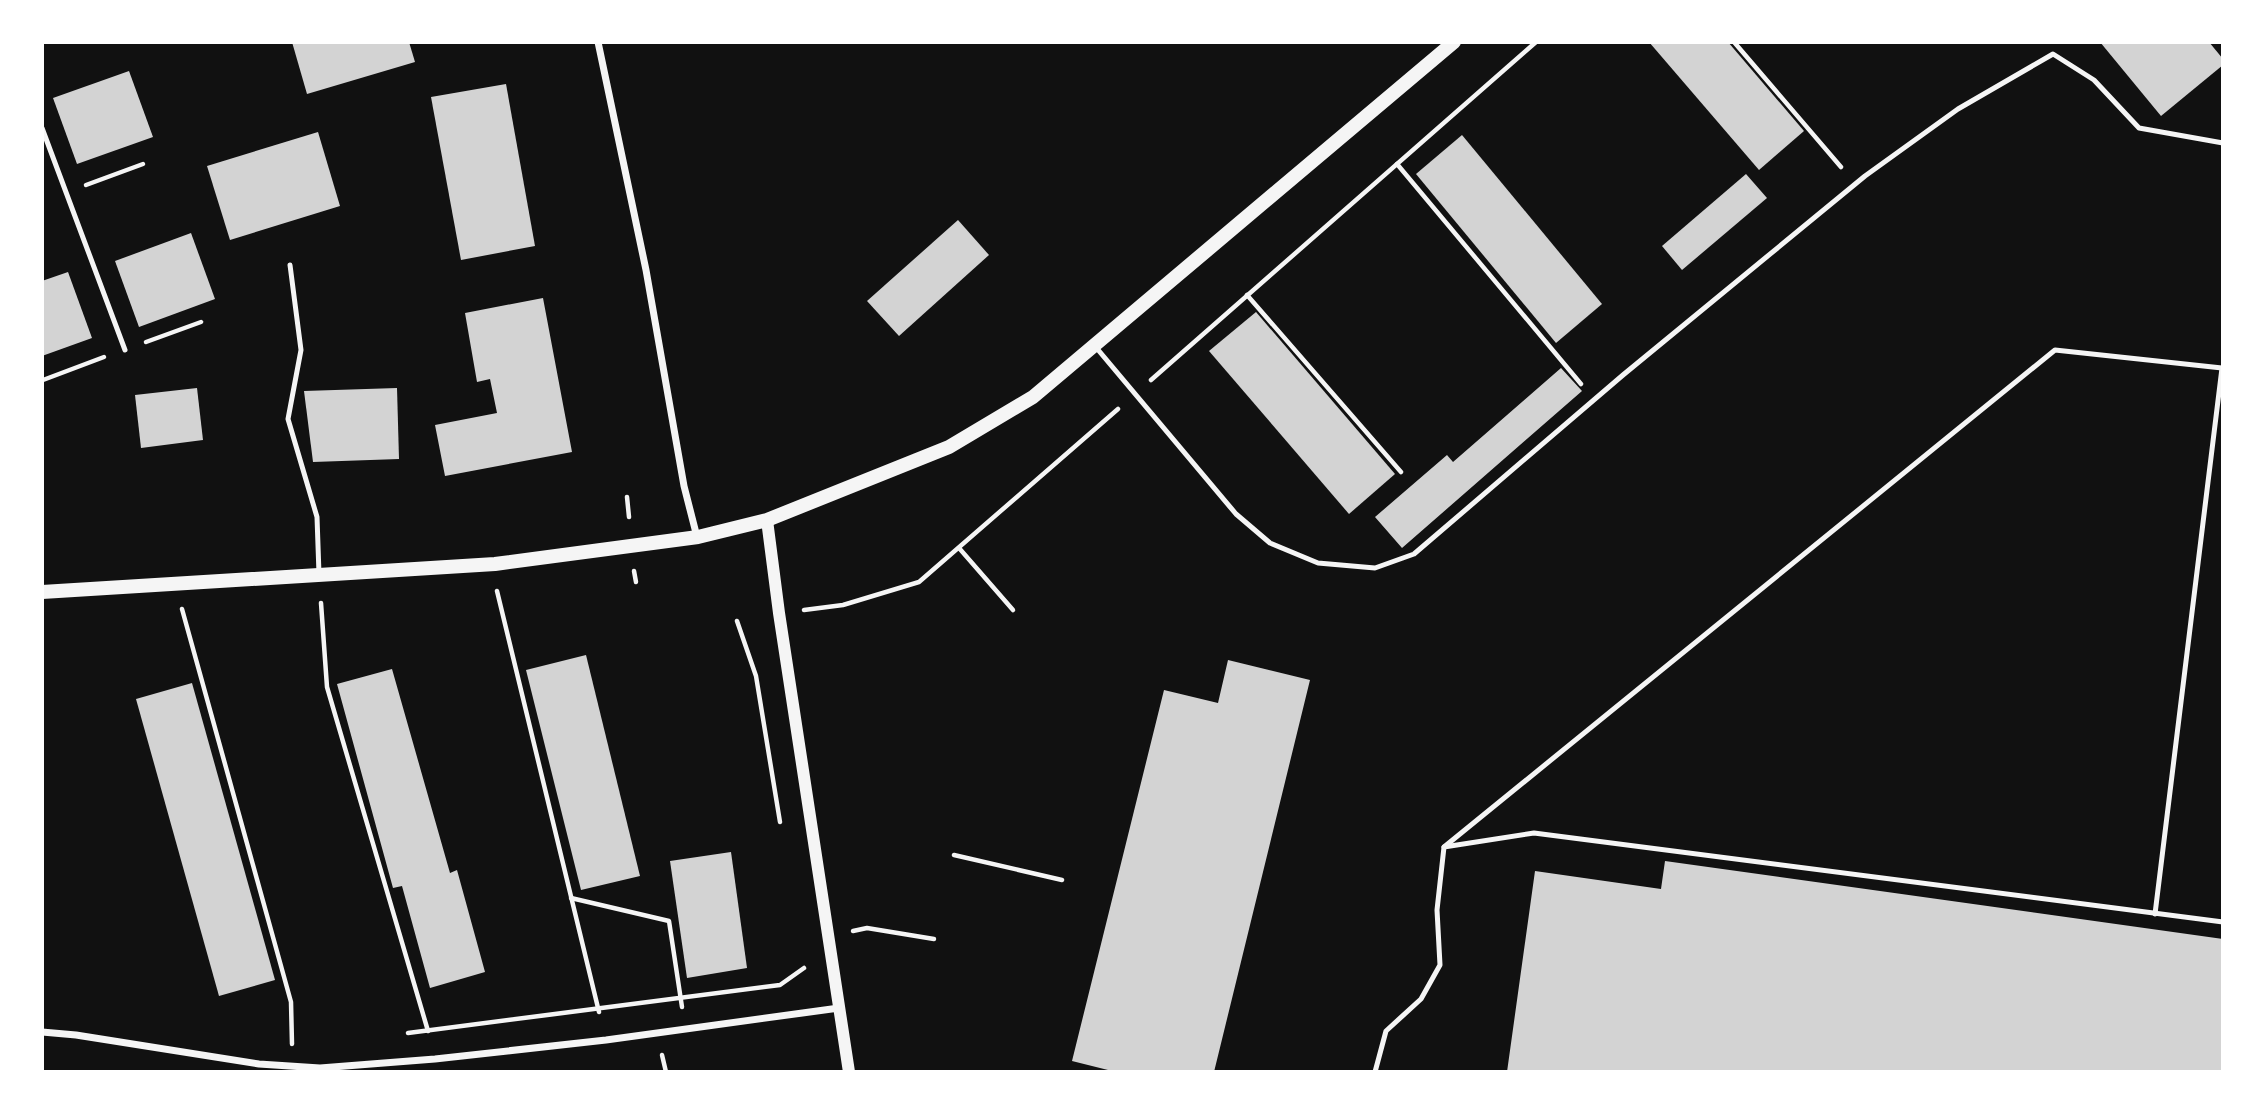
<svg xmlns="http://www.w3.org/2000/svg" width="2265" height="1114" font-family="'Work Sans',sans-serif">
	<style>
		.building { fill: #d3d3d3 }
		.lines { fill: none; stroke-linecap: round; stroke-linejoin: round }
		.path { stroke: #f5f5f5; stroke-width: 4.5 }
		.service { stroke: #f5f5f5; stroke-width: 5 }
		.minor { stroke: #f5f5f5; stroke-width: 7 }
		.tertiary { stroke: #f5f5f5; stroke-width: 12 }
		.secondary { stroke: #f5f5f5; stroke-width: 14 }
	</style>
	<rect width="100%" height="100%" fill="#111"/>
	<g class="building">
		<path d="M292,42h117l6,20 -108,32z"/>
		<path d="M1649,42h79l76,89 -45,39z"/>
		<path d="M2100,42h109l14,17v6l-62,51z"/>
		<path d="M129,71l24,66 -76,27 -24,-66z"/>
		<path d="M506,84l29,162 -74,14 -30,-163z"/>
		<path d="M318,132l22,74 -110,34 -23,-74z"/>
		<path d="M1462,135l140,169 -46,39 -140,-169z"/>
		<path d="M1746,174l21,24 -85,72 -20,-24z"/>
		<path d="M958,220l31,35 -90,81 -32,-35z"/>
		<path d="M191,233l24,66 -76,28 -24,-66z"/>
		<path d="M68,272l24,66 -50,18v-75z"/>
		<path d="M543,298l29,154 -127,24 -10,-51 62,-12 -7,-34 -13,3 -12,-69z"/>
		<path d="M1256,312l139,162 -46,40 -140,-163z"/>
		<path d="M1561,368l21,23 -180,157 -27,-31 72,-62 6,7z"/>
		<path d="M197,388l6,52 -62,8 -6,-53z"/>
		<path d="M397,388l2,71 -86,3 -9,-71z"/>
		<path d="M586,655l54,221 -59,14 -55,-220z"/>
		<path d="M1228,660l82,20 -96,392h-98l-44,-11 92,-371 54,13z"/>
		<path d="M392,669l58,204 7,-3 28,102 -55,16 -28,-102 -9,2 -56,-204z"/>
		<path d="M192,683l83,297 -56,16 -83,-297z"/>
		<path d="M731,852l16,116 -60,10 -17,-117z"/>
		<path d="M1665,861l558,78v133h-716l28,-201 126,18z"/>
	</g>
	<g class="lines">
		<g class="path">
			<path d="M1734,42l107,125"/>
			<path d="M1397,164l184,220"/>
			<path d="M86,185l57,-21"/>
			<path d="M1247,295l154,177"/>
			<path d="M146,342l55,-20"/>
			<path d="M43,380l61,-23"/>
			<path d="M1151,380l385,-338"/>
			<path d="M627,497l2,20"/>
			<path d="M959,548l54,62"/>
			<path d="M634,571l2,11"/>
			<path d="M497,591l102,421"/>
			<path d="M321,603l6,84 101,344"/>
			<path d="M182,609l109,393 1,42"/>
			<path d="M804,610l39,-5 76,-23 199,-173"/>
			<path d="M737,621l19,55 24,146"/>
			<path d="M954,855l108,25"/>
			<path d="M571,898l98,23 13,86"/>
			<path d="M853,931l14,-3 67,11"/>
			<path d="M408,1033l372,-48 24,-17"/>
			<path d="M662,1055l4,17"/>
		</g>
		<g class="service">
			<path d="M42,128l83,222"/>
			<path d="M290,265l11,85 -13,69 29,98 2,57"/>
			<path d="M1094,345l142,169 34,29 48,20 57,5 39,-14 209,-179 242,-199 93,-67 95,-55 41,26 45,48 84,15"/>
			<path d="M1444,847l611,-497 167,18 -67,546"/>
			<path d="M1375,1072l11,-41 35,-32 19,-34 -3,-55 7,-63 90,-14 689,89"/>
		</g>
		<g class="minor">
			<path d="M598,42l48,228 38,216 13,51"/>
			<path d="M42,1032l34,3 183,29 61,4 115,-9 171,-19 233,-32"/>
		</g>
		<path class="tertiary" d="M767,520l12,93 70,459"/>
		<path class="secondary" d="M42,592l453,-28 203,-27 69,-17 182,-73 84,-50 421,-355"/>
	</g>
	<rect width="2265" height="1114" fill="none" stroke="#ffffff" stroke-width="88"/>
</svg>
